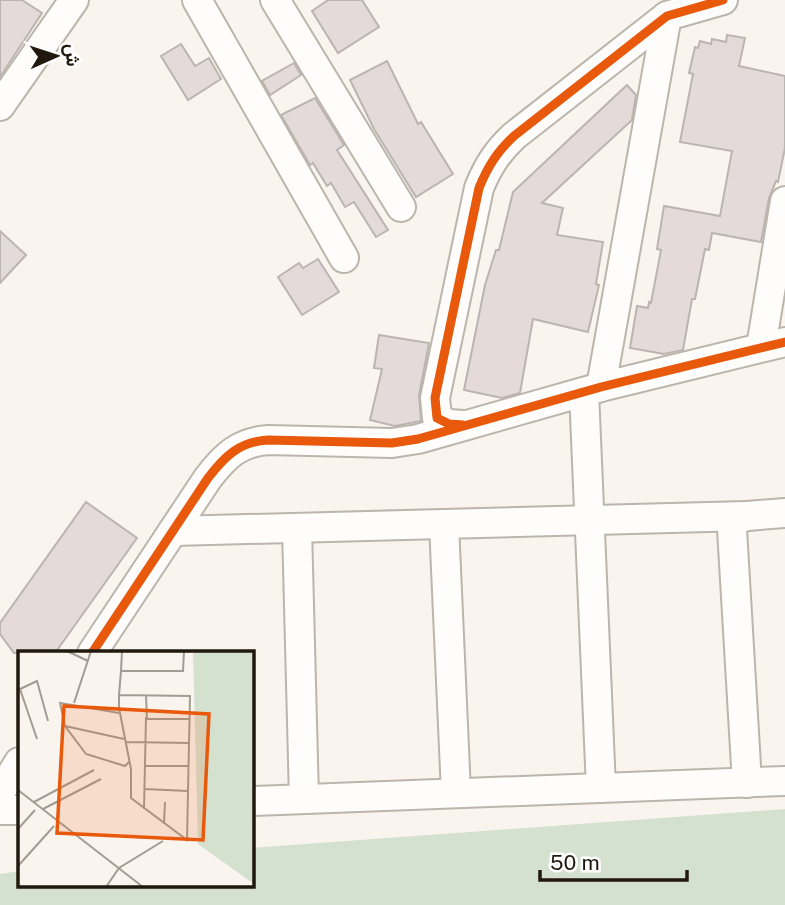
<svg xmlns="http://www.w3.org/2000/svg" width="785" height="905" font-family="'Public Sans',Vazirmatn,sans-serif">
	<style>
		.green { fill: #d5e1cf }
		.building { fill: #e4dad9; stroke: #bcb4b3; stroke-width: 2 }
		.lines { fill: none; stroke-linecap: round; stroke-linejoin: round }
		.minor-casing { stroke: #bbb5ac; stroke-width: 32 }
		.minor { stroke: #fefdfc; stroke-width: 28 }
		.cycleway-casing { stroke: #fff; stroke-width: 13 }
		.cycleway { stroke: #e8590c; stroke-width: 9 }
		.inset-road { fill: none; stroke: #a39c93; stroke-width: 2 }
		.view { fill: #e8590c; fill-opacity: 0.15; stroke: #e8590c; stroke-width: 3.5 }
		.inset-edge { fill: none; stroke: #21190d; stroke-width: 3.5 }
	</style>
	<rect width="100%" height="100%" fill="#f9f4ed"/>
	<path class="green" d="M785,809v96h-785v-31l19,-3v15h233v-38z"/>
	<g class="building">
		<path d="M0,0h22l20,13 -42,64z"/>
		<path d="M328,0h34l17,27 -41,26 -26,-42z"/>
		<path d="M727,35l18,3 -6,28 46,10v72l-7,34 -2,-1 -7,17 -8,44 -49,-9 -3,17 -4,-1 -10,50h-3l-9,51 -19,4 -34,-6 7,-42 11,2 1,-6 2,1 10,-53 -4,-1 7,-43 56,10 12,-65 -52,-9 13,-68 -4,-1 6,-26 3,1 2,-7 11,3 1,-5 14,3z"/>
		<path d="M181,44l14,22 14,-8 12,21 -33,21 -27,-44z"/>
		<path d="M387,61l31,63 3,-2 32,52 -37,23 -42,-68 -24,-49z"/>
		<path d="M294,63l7,12 -31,20 -8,-14z"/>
		<path d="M627,85l9,10 -4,25 -90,83 21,5 -6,27 46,7 -7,42 3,1 -11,47 -55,-13 -13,74 -18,5 -38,-8 21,-105 11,-35h3l14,-58z"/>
		<path d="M315,98l29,47 -7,5 51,80 -12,7 -22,-35 -9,5 -14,-24 -4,3 -14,-23 -3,2 -29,-50z"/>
		<path d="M0,231l26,24 -26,28z"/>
		<path d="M318,259l21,33 -37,23 -24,-38 21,-14 4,5z"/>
		<path d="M379,335l50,8 -10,52 2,26 -26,5 -25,-6 12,-51 -8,-1z"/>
		<path d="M86,502l51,36 -82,115h-41l-14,-19v-11z"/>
	</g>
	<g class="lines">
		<g class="minor-casing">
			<g id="minor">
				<path d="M197,0l147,258"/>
				<path d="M275,0l126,207"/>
				<path d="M0,106l74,-106"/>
				<path d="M761,347l24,-146"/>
				<path d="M601,387l66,-371"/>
				<path d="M584,392l17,396"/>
				<path d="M463,425l-14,-1 -12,-6 -2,-20 44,-210c9,-22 18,-36 35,-52l153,-120 56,-16"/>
				<path d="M444,524l12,269"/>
				<path d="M297,528l7,271"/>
				<path d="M173,531l574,-15"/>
				<path d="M92,653l116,-175c17,-22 31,-36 60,-38l124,3 26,-4 183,-52 184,-45"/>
				<path d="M747,783l-15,-254 3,-9 12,-4 38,-3"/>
				<path d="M0,793l19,-31"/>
				<path d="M252,801l533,-20"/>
				<path d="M0,810h19"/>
			</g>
		</g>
		<use href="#minor" class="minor"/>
		<g class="cycleway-casing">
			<g id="cycleway">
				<path d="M463,425l-14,-1 -12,-6 -2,-20 44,-210c9,-22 18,-36 35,-52l153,-120 56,-16"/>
				<path d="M92,653l116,-175c17,-22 31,-36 60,-38l124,3 26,-4 183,-52 184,-45"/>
			</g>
		</g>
		<use href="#cycleway" class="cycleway"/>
	</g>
	<g transform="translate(18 651)">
		<rect width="236" height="236" fill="#f9f4ed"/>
		<path d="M175,0h61v233l-56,-40z" fill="#d5e1cf"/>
		<path class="inset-road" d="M49,0l21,10M103,20h62l1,-20M2,38l17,50M0,39l19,-9 11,40M101,44l71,1 -3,144 -56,-42v-29l-12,-61v-13l2,-24 1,-20M128,44l1,24h42M56,52l17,-52M101,62l-59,-10 5,23 21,28 39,12 4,-4M47,75l59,13M107,91l64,1M127,115h44M126,138l44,2M0,139l125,97M16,151l60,-32M25,158l58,-30M126,158l2,-92M146,173l1,-22M0,178l17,-19M0,215l36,-40M88,236l13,-19 44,-27"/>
		<path class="view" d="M46,55l145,8 -6,126 -146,-7z"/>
		<rect width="236" height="236" class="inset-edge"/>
	</g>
	<g transform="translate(56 56) rotate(87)" stroke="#ffffff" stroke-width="5" paint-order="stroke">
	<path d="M0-5L12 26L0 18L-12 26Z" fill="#21190d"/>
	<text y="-10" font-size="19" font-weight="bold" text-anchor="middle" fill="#21190d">ش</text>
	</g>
	<path d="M540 870v10h147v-10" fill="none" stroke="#21190d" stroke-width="3.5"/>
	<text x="550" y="870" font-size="21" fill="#21190d" stroke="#ffffff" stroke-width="5" paint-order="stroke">50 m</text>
</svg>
